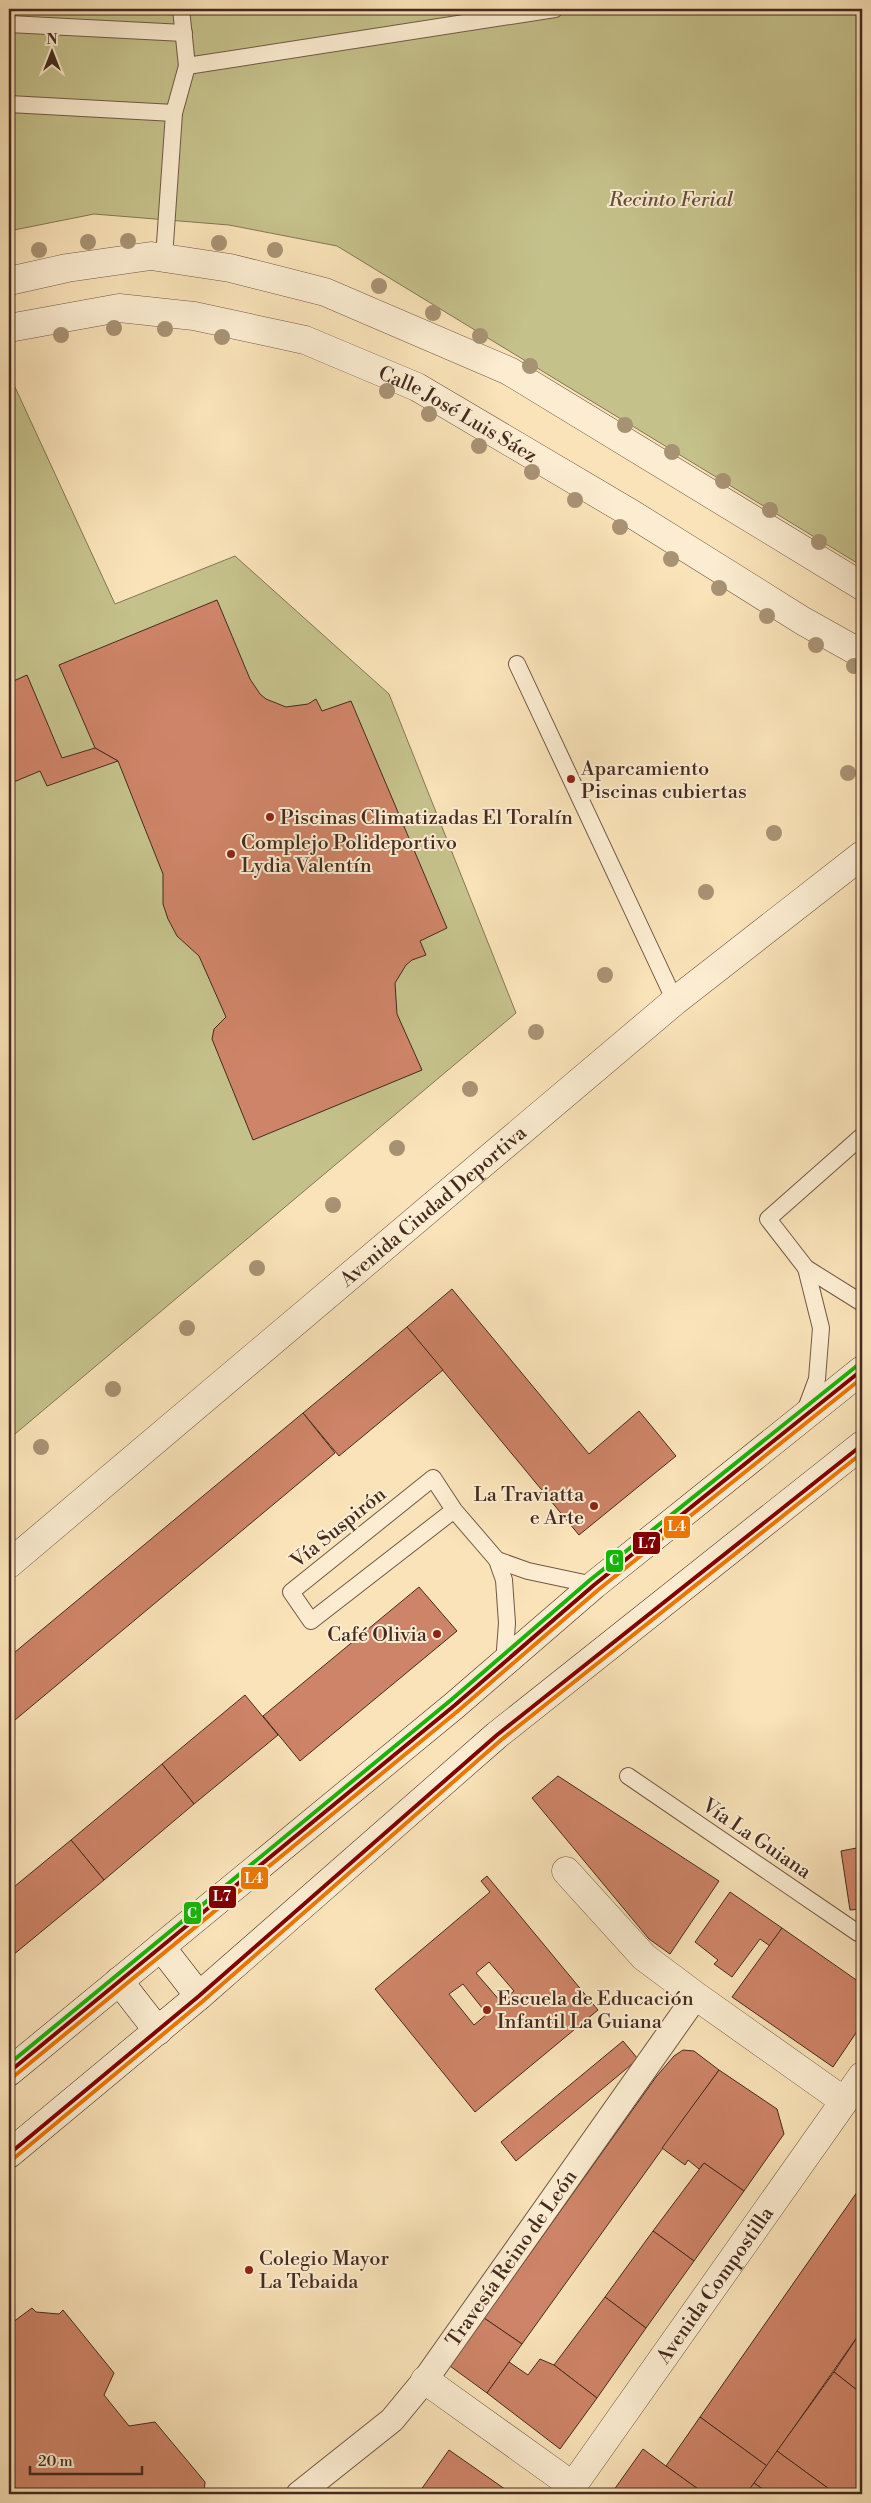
<svg xmlns="http://www.w3.org/2000/svg" width="871" height="2503" font-family="'Libre Bodoni',serif">
	<style>
		.green { fill: #c5c18b; stroke: #857656 }
		.building { fill: #ce8468; stroke: #452a20; fill-rule: evenodd }
		.lines { fill: none; stroke-linecap: round; stroke-linejoin: round }
		.service-casing { stroke: #725846; stroke-width: 18 }
		.pedestrian-casing { stroke: #725846; stroke-width: 27 }
		.minor-casing { stroke: #725846; stroke-width: 29 }
		.tertiary-casing { stroke: #725846; stroke-width: 29 }
		.secondary-casing { stroke: #452a20; stroke-width: 29 }
		.service { stroke: #fcedd2; stroke-width: 16 }
		.pedestrian { stroke: #fcedd2; stroke-width: 25 }
		.minor { stroke: #fcedd2; stroke-width: 28 }
		.tertiary { stroke: #fcedd2; stroke-width: 28 }
		.secondary { stroke: #fcedd2; stroke-width: 28 }
		.bus-1-casing { stroke: #fcedd2; stroke-width: 8 }
		.bus-2-casing { stroke: #fcedd2; stroke-width: 8 }
		.bus-3-casing { stroke: #fcedd2; stroke-width: 8 }
		.bus-1 { stroke: #800000; stroke-width: 4 }
		.bus-2 { stroke: #ec7703; stroke-width: 4 }
		.bus-3 { stroke: #18b40b; stroke-width: 4 }
		.tree { fill: #a89274 }
		.poi-dot { fill: #8f2418; stroke: #fcedd2; stroke-width: 2 }
		.labels { text-anchor: middle; stroke-width: 4; stroke-linejoin: round; paint-order: stroke }
		.park-label { font-size: 20px; font-style: italic; fill: #65503b; stroke: #fcedd2 }
		.street-label { font-size: 20px; fill: #452a20; stroke: #fcedd2 }
		.poi-label { font-size: 20px; fill: #452a20; stroke: #fcedd2; text-anchor: start }
		.line-badge { stroke: #fcedd2; stroke-width: 2 }
		.badge-label { font-size: 14px; text-anchor: middle; font-weight: bold; fill: #fff }
	</style>
	<rect width="100%" height="100%" fill="#fae3b9"/>
	<filter id="stains"><feTurbulence type="fractalNoise" baseFrequency=".004" numOctaves="4"/><feColorMatrix values="0 0 0 0 .2 0 0 0 0 .09 0 0 0 0 .02 0 0 0 .5 -.17"/></filter>
	<radialGradient id="worn" r=".72"><stop offset=".6" stop-color="#630" stop-opacity="0"/><stop offset="1" stop-color="#630" stop-opacity=".3"/></radialGradient>
	<g class="green">
		<path d="M9,9h853v557l-525,-320 -108,-21 -135,-11 -85,17z"/>
		<path d="M14,385l101,219 120,-48 154,138 127,319 -507,426v-1052z"/>
	</g>
	<g class="building">
		<path d="M217,600l33,79 10,15 6,5 20,8 22,-3 8,-5 6,12 29,-10 96,227 -27,13 6,14 -14,5 -6,5 -11,18 2,31 25,56 -169,70 -41,-101 2,-10 12,-12 -27,-61 -22,-20 -9,-17 -5,-15v-30l-45,-113 -23,-13 -36,-83z"/>
		<path d="M27,675l35,83 33,-10 23,13 -71,25 -7,-15 -31,13v-101z"/>
		<path d="M452,1289l137,165 50,-43 37,45 -97,79 -172,-208z"/>
		<path d="M407,1327l36,43 -104,86 -36,-43z"/>
		<path d="M303,1413l32,40 -326,272v-68z"/>
		<path d="M419,1587l38,44 -157,130 -37,-45z"/>
		<path d="M245,1695l33,40 -84,69 -32,-40z"/>
		<path d="M162,1764l32,40 -90,76 -33,-40z"/>
		<path d="M558,1776l161,105 -49,73 -21,-15 -117,-141z"/>
		<path d="M71,1840l33,40 -91,75 -4,-5v-59z"/>
		<path d="M862,1847v62l-12,1 -9,-59z"/>
		<path d="M487,1876l111,134 -123,102 -100,-123 115,-97 -9,-11zM489,1962l25,29 -13,11 -25,-29zM463,1984l24,30 -13,11 -25,-31z"/>
		<path d="M730,1892l52,36 -12,18 -10,-7 -28,38 -18,-13 4,-4 -23,-18z"/>
		<path d="M782,1928l80,56v40l-29,43 -101,-70z"/>
		<path d="M623,2041l15,18 -122,102 -15,-19z"/>
		<path d="M683,2050l11,1 25,19 -197,274 -38,-26 172,-241 18,-21z"/>
		<path d="M719,2070l58,39 7,25 -40,57 -40,-28 -5,6 -11,-9 -3,5 -23,-17z"/>
		<path d="M704,2163l40,28 -50,70 -41,-30z"/>
		<path d="M862,2185v145l-95,136 -67,-49z"/>
		<path d="M653,2231l41,30 -48,67 -41,-31z"/>
		<path d="M605,2297l41,31 -49,70 -43,-33z"/>
		<path d="M32,2308l4,4 23,2 4,-4 51,63 -10,22 25,31 26,-4 50,60 -1,12h-185l-10,-12v-129l5,-4 -5,-7v-17z"/>
		<path d="M484,2318l38,26 -35,49 -37,-27z"/>
		<path d="M862,2330v64l-28,-22z"/>
		<path d="M540,2359l14,6 43,33 -37,51 -73,-56 22,-31 19,13z"/>
		<path d="M834,2372l28,22v100h-26l-59,-43z"/>
		<path d="M700,2417l67,49 -21,28h-41l-39,-28z"/>
		<path d="M643,2449l23,17 39,28h-94z"/>
		<path d="M449,2450l63,44h-94z"/>
		<path d="M777,2451l59,43h-66l-16,-11z"/>
		<path d="M754,2483l16,11h-24z"/>
	</g>
	<g class="lines">
		<g class="service-casing">
			<g id="service">
				<path d="M181,9l6,57"/>
				<path d="M9,24l175,9"/>
				<path d="M9,104l165,9 13,-47 368,-57"/>
				<path d="M164,258l10,-145"/>
				<path d="M517,664l158,337"/>
				<path d="M862,1136l-94,83 38,49 56,35"/>
				<path d="M804,1414l13,-35 4,-51 -15,-60"/>
				<path d="M454,1510l-143,111 -20,-29 142,-114 21,32 43,50 7,20 3,43 -3,40"/>
				<path d="M497,1560l31,11 66,14"/>
				<path d="M628,1776l230,157h4"/>
			</g>
		</g>
		<g class="pedestrian-casing">
			<g id="pedestrian">
				<path id="s1" d="M299,2494l93,-74 33,-40 271,-384"/>
			</g>
		</g>
		<g class="minor-casing">
			<g id="minor">
				<path id="s2" d="M9,1564l666,-563 187,-146"/>
				<path d="M566,1871l78,86 52,39 148,105"/>
				<path d="M425,2380l148,106"/>
				<path id="s3" d="M567,2494l295,-418"/>
			</g>
		</g>
		<g class="tertiary-casing">
			<g id="tertiary">
				<path d="M9,281l58,-13 84,-12 79,12 95,24 184,79 353,215"/>
				<path id="s4" d="M9,328l110,-20 75,8 111,24 112,47 215,127 171,107 59,33"/>
			</g>
		</g>
		<g class="secondary-casing">
			<g id="secondary">
				<path d="M161,1947l38,49"/>
				<path d="M119,1981l39,50"/>
				<path d="M9,2072l446,-367 139,-120 268,-215"/>
				<path d="M9,2154l190,-158 298,-261 365,-290"/>
			</g>
		</g>
		<use href="#service" class="service"/>
		<use href="#pedestrian" class="pedestrian"/>
		<use href="#minor" class="minor"/>
		<use href="#tertiary" class="tertiary"/>
		<use href="#secondary" class="secondary"/>
		<g class="bus-1-casing">
			<g id="bus-1">
				<path d="M9,2072l446,-367 139,-120 268,-215"/>
				<path d="M9,2154l190,-158 298,-261 365,-290"/>
			</g>
		</g>
		<g class="bus-2-casing">
			<g id="bus-2">
				<path d="M13,2077l446,-367 139,-120 264,-212"/>
				<path d="M13,2159l190,-158 298,-261 361,-287"/>
			</g>
		</g>
		<g class="bus-3-casing">
			<path id="bus-3" d="M9,2064l442,-364 139,-120 268,-215"/>
		</g>
		<use href="#bus-1" class="bus-1"/>
		<use href="#bus-2" class="bus-2"/>
		<use href="#bus-3" class="bus-3"/>
	</g>
	<g class="tree">
		<circle cx="128" cy="241" r="8"/>
		<circle cx="88" cy="242" r="8"/>
		<circle cx="219" cy="243" r="8"/>
		<circle cx="39" cy="250" r="8"/>
		<circle cx="275" cy="250" r="8"/>
		<circle cx="379" cy="286" r="8"/>
		<circle cx="433" cy="313" r="8"/>
		<circle cx="114" cy="328" r="8"/>
		<circle cx="165" cy="329" r="8"/>
		<circle cx="61" cy="335" r="8"/>
		<circle cx="480" cy="336" r="8"/>
		<circle cx="222" cy="337" r="8"/>
		<circle cx="530" cy="366" r="8"/>
		<circle cx="387" cy="391" r="8"/>
		<circle cx="429" cy="414" r="8"/>
		<circle cx="625" cy="425" r="8"/>
		<circle cx="479" cy="446" r="8"/>
		<circle cx="672" cy="452" r="8"/>
		<circle cx="532" cy="472" r="8"/>
		<circle cx="723" cy="481" r="8"/>
		<circle cx="575" cy="500" r="8"/>
		<circle cx="770" cy="510" r="8"/>
		<circle cx="620" cy="527" r="8"/>
		<circle cx="819" cy="542" r="8"/>
		<circle cx="671" cy="559" r="8"/>
		<circle cx="719" cy="588" r="8"/>
		<circle cx="767" cy="616" r="8"/>
		<circle cx="816" cy="645" r="8"/>
		<circle cx="854" cy="666" r="8"/>
		<circle cx="848" cy="773" r="8"/>
		<circle cx="774" cy="833" r="8"/>
		<circle cx="706" cy="892" r="8"/>
		<circle cx="605" cy="975" r="8"/>
		<circle cx="536" cy="1032" r="8"/>
		<circle cx="470" cy="1089" r="8"/>
		<circle cx="397" cy="1148" r="8"/>
		<circle cx="333" cy="1205" r="8"/>
		<circle cx="257" cy="1268" r="8"/>
		<circle cx="187" cy="1328" r="8"/>
		<circle cx="113" cy="1389" r="8"/>
		<circle cx="41" cy="1447" r="8"/>
	</g>
	<g class="poi-dot">
		<circle cx="571" cy="779" r="5"/>
		<circle cx="270" cy="817" r="5"/>
		<circle cx="231" cy="854" r="5"/>
		<circle cx="594" cy="1506" r="5"/>
		<circle cx="437" cy="1634" r="5"/>
		<circle cx="487" cy="2010" r="5"/>
		<circle cx="249" cy="2270" r="5"/>
	</g>
	<g class="labels">
		<g class="park-label">
			<text x="671" y="206">Recinto Ferial</text>
		</g>
		<g class="street-label">
			<text dy="7" stroke="none"><textPath href="#s4" startOffset="471">Calle José Luis Sáez</textPath></text>
			<text dy="7" stroke="none"><textPath href="#s2" startOffset="555">Avenida Ciudad Deportiva</textPath></text>
			<text transform="translate(338 1527) rotate(-39)" y="7">Vía Suspirón</text>
			<text transform="translate(757 1838) rotate(34)" y="7">Vía La Guiana</text>
			<text dy="7" stroke="none"><textPath href="#s1" startOffset="320">Travesía Reino de León</textPath></text>
			<text dy="7" stroke="none"><textPath href="#s3" startOffset="256">Avenida Compostilla</textPath></text>
		</g>
		<g class="poi-label">
			<text x="581" y="775">Aparcamiento<tspan x="581" dy="23">Piscinas cubiertas</tspan></text>
			<text x="280" y="824">Piscinas Climatizadas El Toralín</text>
			<text x="241" y="849">Complejo Polideportivo<tspan x="241" dy="23">Lydia Valentín</tspan></text>
			<text x="584" y="1501" text-anchor="end">La Traviatta<tspan x="584" dy="23">e Arte</tspan></text>
			<text x="427" y="1641" text-anchor="end">Café Olivia</text>
			<text x="497" y="2005">Escuela de Educación<tspan x="497" dy="23">Infantil La Guiana</tspan></text>
			<text x="259" y="2265">Colegio Mayor<tspan x="259" dy="23">La Tebaida</tspan></text>
		</g>
	</g>
	<g class="line-badge">
		<rect x="663" y="1515" width="28" height="24" rx="5" fill="#ec7703"/>
		<rect x="632" y="1531" width="29" height="24" rx="5" fill="#800000"/>
		<rect x="605" y="1549" width="19" height="24" rx="5" fill="#18b40b"/>
		<rect x="240" y="1866" width="29" height="24" rx="5" fill="#ec7703"/>
		<rect x="208" y="1885" width="29" height="24" rx="5" fill="#800000"/>
		<rect x="183" y="1901" width="19" height="24" rx="5" fill="#18b40b"/>
	</g>
	<g class="badge-label">
		<text x="677" y="1531">L4</text>
		<text x="647" y="1548">L7</text>
		<text x="614" y="1565">C</text>
		<text x="254" y="1883">L4</text>
		<text x="222" y="1901">L7</text>
		<text x="192" y="1918">C</text>
	</g>
	<rect width="871" height="2503" fill="none" stroke="#fae3b9" stroke-width="30"/>
	<rect x="10" y="10" width="851" height="2483" fill="none" stroke="#452a20" stroke-width="2.5"/>
	<rect x="15" y="15" width="841" height="2473" fill="none" stroke="#452a20"/>
	<g transform="translate(52 52)" stroke="#fcedd2" stroke-width="4" paint-order="stroke">
	<path d="M0-4L9 19L0 12L-9 19Z" fill="#452a20"/>
	<text y="-8" font-size="14" font-weight="bold" text-anchor="middle" fill="#452a20">N</text>
	</g>
	<path d="M30 2466v8h112v-8" fill="none" stroke="#452a20" stroke-width="2.5"/>
	<text x="38" y="2466" font-size="15" fill="#452a20" stroke="#fcedd2" stroke-width="4" paint-order="stroke">20 m</text>
	<rect width="100%" height="100%" filter="url(#stains)"/>
	<rect width="100%" height="100%" fill="url(#worn)"/>
</svg>
